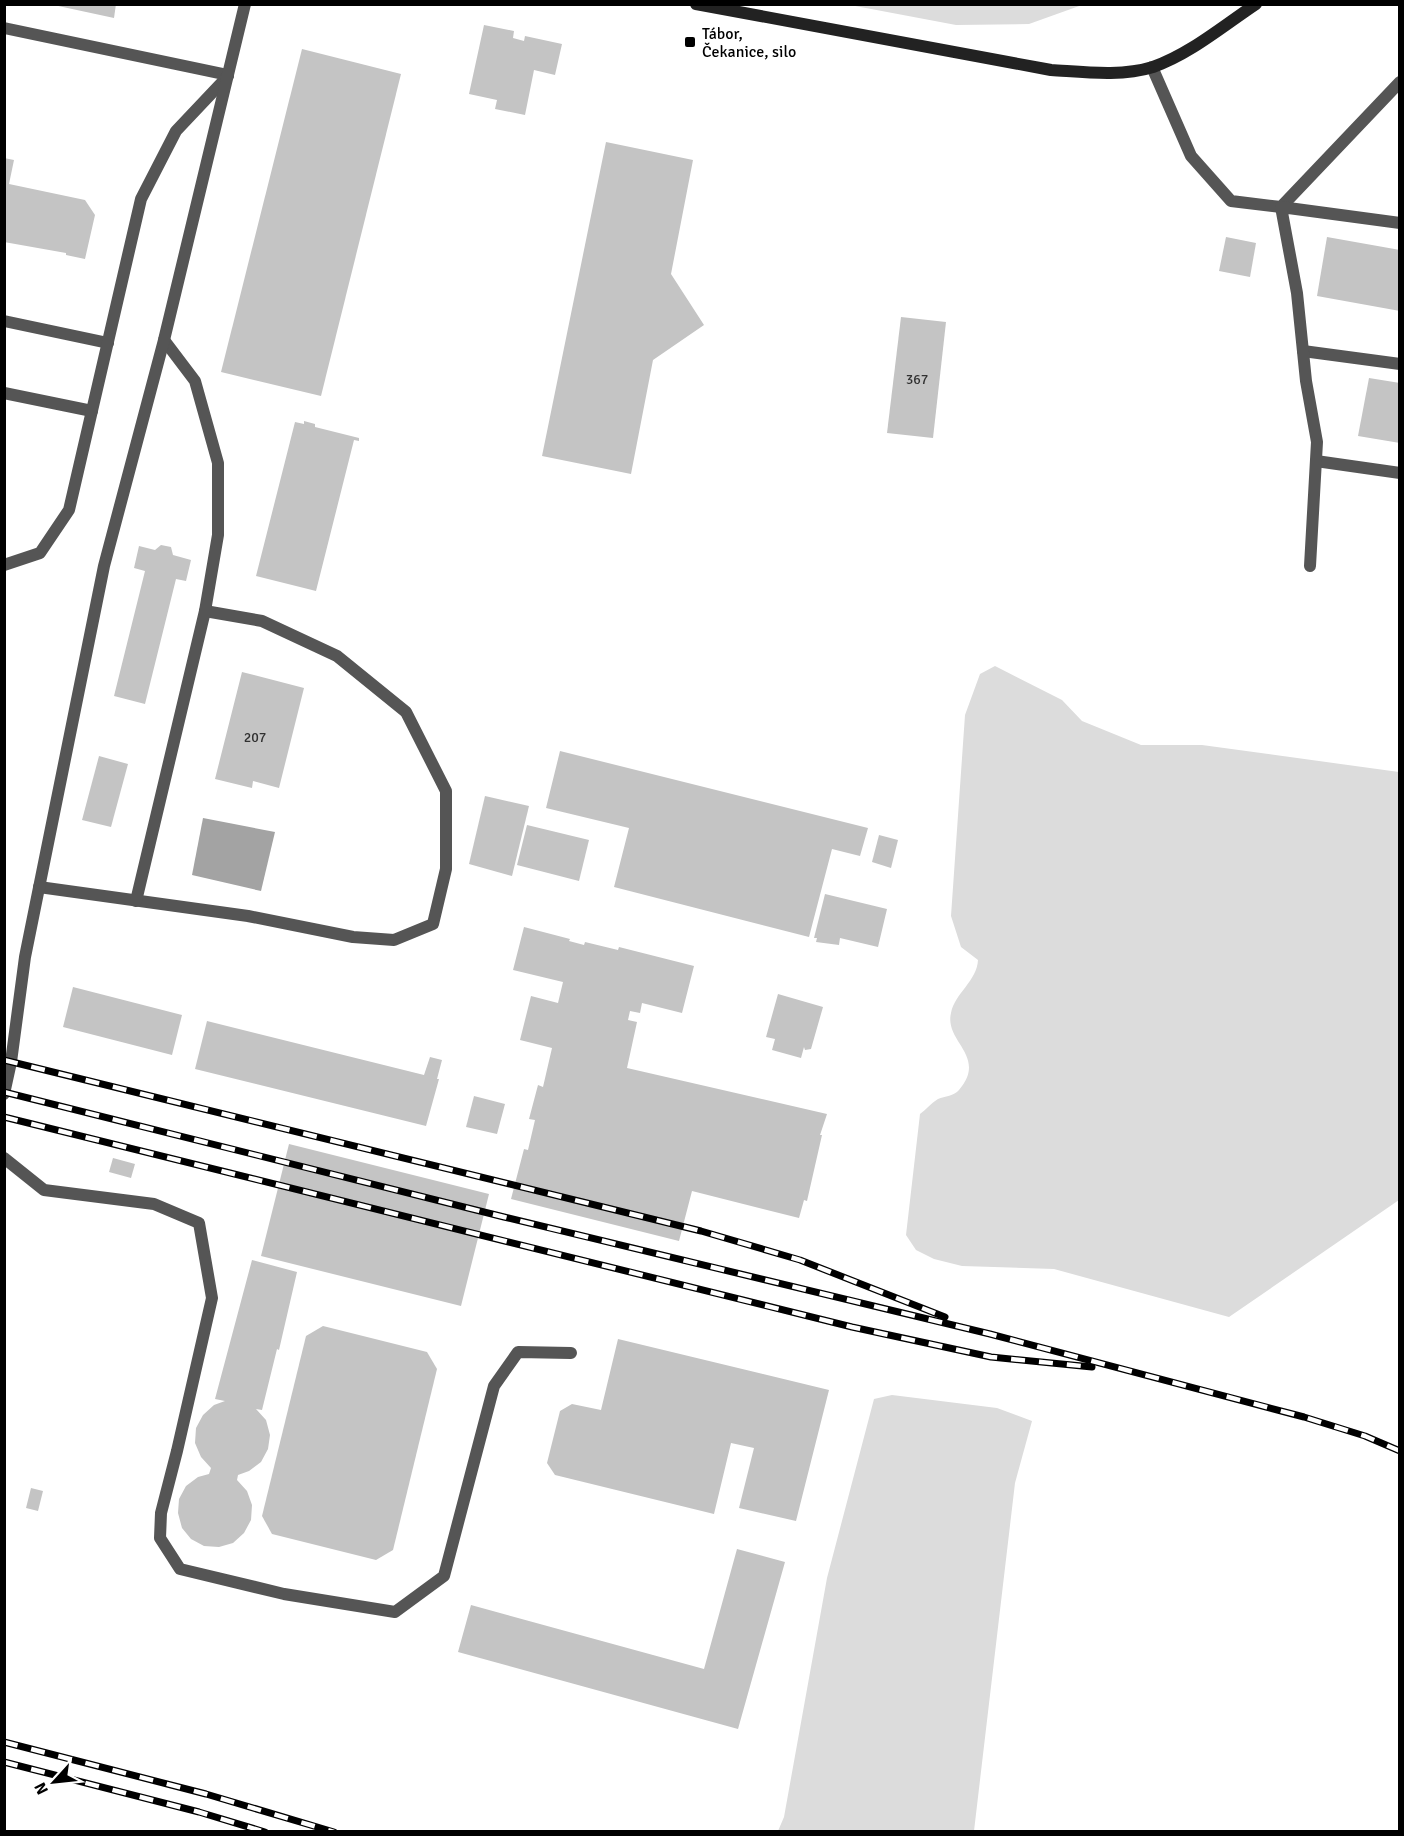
<svg xmlns="http://www.w3.org/2000/svg" width="1404" height="1836" font-family="Signika,sans-serif">
	<style>
		.green { fill: #dcdcdc }
		.water { fill: #a3a3a3 }
		.building { fill: #c4c4c4 }
		.lines { fill: none; stroke-linecap: round; stroke-linejoin: round }
		.lane { stroke: #555; stroke-width: 12 }
		.secondary { stroke: #222; stroke-width: 12 }
		.rail-casing { stroke: #000; stroke-width: 7 }
		.rail { stroke: #fff; stroke-width: 4.5; stroke-dasharray: 14; stroke-linecap: butt }
		.poi-dot { fill: #000; stroke: #fff; stroke-width: 2 }
		.labels { text-anchor: middle; stroke-width: 6; stroke-linejoin: round; paint-order: stroke }
		.number-label { font-size: 14px; fill: #313131 }
		.poi-label { font-size: 16px; fill: #000; stroke: #fff; text-anchor: start }
	</style>
	<rect width="100%" height="100%" fill="#fff"/>
	<g class="green">
		<path d="M850,5h232l-53,19 -73,1z"/>
		<path d="M995,666l67,34 20,21 59,24h61l197,27v428l-170,117 -175,-48 -92,-3 -28,-7 -18,-9 -10,-15 14,-121c6,-4 11,-11 18,-15 7,-3 16,-3 21,-9 29,-34 -15,-48 -8,-77 4,-20 26,-32 27,-53l-17,-13 -10,-31 14,-201 15,-41z"/>
		<path d="M892,1395l105,13 35,13 -17,62 -41,348h-196l6,-14 43,-239 47,-179z"/>
	</g>
	<path class="water" d="M203,818l72,14 -14,59 -69,-16z"/>
	<g class="building">
		<path d="M49,4h67l-2,14z"/>
		<path d="M484,25l30,6 -1,7 11,3 1,-5 37,8 -7,31 -21,-5 -9,45 -30,-6 2,-9 -28,-6z"/>
		<path d="M302,49l99,25 -80,322 -100,-24z"/>
		<path d="M606,142l87,18 -22,114 33,51 -51,35 -22,114 -89,-18z"/>
		<path d="M4,158l10,2 -5,24 76,16 10,15 -10,44 -19,-4v-2l-62,-11z"/>
		<path d="M1226,237l30,6 -6,34 -31,-6z"/>
		<path d="M1327,237l73,13v61l-83,-15z"/>
		<path d="M901,317l45,5 -13,116 -46,-5z"/>
		<path d="M1369,378l31,5v60l-42,-7z"/>
		<path d="M304,421l11,3v3l44,11v3l-5,-1 -38,151 -60,-15 39,-154 9,2z"/>
		<path d="M161,545l10,2 2,8 18,5 -5,21 -10,-2 -31,125 -31,-8 31,-125 -11,-3 5,-22 16,4z"/>
		<path d="M242,672l62,16 -25,100 -26,-7 -1,7 -37,-9z"/>
		<path d="M560,751l308,77 -8,28 -28,-7 -23,88 -195,-50 15,-59 -83,-20z"/>
		<path d="M99,756l29,8 -17,63 -29,-7z"/>
		<path d="M485,796l44,10 -17,70 -43,-12z"/>
		<path d="M527,825l62,15 -10,41 -62,-16z"/>
		<path d="M879,835l19,5 -7,28 -19,-6z"/>
		<path d="M825,894l62,15 -9,38 -38,-9 -1,7 -23,-3 1,-4h-3z"/>
		<path d="M524,927l46,12 -1,2 15,4 1,-3 33,8 1,-3 75,19 -12,47 -40,-10 -2,10 -10,-2 -2,9 9,2 -10,46 200,46 -7,21h2l-15,66 -3,-1 -5,18 -107,-27 -13,50 -168,-42 13,-50 4,1 7,-30 -6,-1 9,-34 5,2 9,-39 -32,-8 11,-44 27,7 5,-21 -50,-12z"/>
		<path d="M73,987l109,28 -10,40 -109,-28z"/>
		<path d="M778,994l45,13 -12,42 -6,1 -1,-3 -3,11 -29,-8 3,-11 -9,-2z"/>
		<path d="M207,1021l217,54 6,-18 12,3 -5,19h2l-13,47 -231,-57z"/>
		<path d="M474,1096l31,8 -8,30 -31,-7z"/>
		<path d="M289,1144l200,50 -28,112 -200,-50z"/>
		<path d="M113,1158l22,6 -4,14 -22,-6z"/>
		<path d="M252,1260l45,12 -18,78 -2,-1 -15,61 -6,-1 10,11 4,15 -2,14 -7,13 -12,9 -11,4 -1,5 10,11 5,14 -1,15 -7,13 -11,10 -14,4 -15,-1 -13,-7 -9,-11 -4,-15 1,-14 7,-13 12,-9 11,-3 2,-6 -10,-11 -6,-14 1,-15 7,-13 11,-10 11,-4 -10,-2z"/>
		<path d="M323,1326l104,26 10,17 -44,181 -17,10 -104,-26 -10,-18 44,-180z"/>
		<path d="M618,1339l211,51 -33,131 -57,-13 15,-60 -23,-5 -17,71 -159,-39 -8,-12 13,-52 12,-7 29,6z"/>
		<path d="M31,1488l12,3 -5,20 -12,-3z"/>
		<path d="M737,1549l48,13 -47,167 -280,-77 13,-47 233,64z"/>
	</g>
	<g class="lines">
		<g class="lane">
			<path d="M4,28l224,47"/>
			<path d="M1152,67l39,89 40,45 50,6 119,-125"/>
			<path d="M4,321l104,22"/>
			<path d="M1303,351l97,13"/>
			<path d="M4,393l88,18"/>
			<path d="M1316,461l84,12"/>
			<path d="M4,565l36,-12 29,-43 72,-311 35,-68 52,-55"/>
			<path d="M1310,566l7,-124 -11,-61 -9,-88 -16,-86 119,16"/>
			<path d="M39,887l209,29 105,21 41,3 39,-16 13,-55v-78l-40,-79 -69,-56 -75,-35 -57,-10"/>
			<path d="M136,901l69,-290 13,-76v-72l-23,-82 -31,-41"/>
			<path d="M4,1094l7,-32 14,-105 79,-391 60,-226 81,-336"/>
			<path d="M4,1158l40,32 110,14 45,19 13,75 -35,153 -16,62 -1,25 20,31 104,25 111,18 49,-36 50,-190 24,-34 53,1"/>
		</g>
		<path class="secondary" d="M696,4l355,66c33,2 70,7 102,-3 37,-13 70,-41 103,-63"/>
		<g class="rail-casing">
			<g id="rail">
				<path d="M4,1060l697,171 99,29 145,57"/>
				<path d="M4,1092l500,125 486,117 314,83 61,19 35,15"/>
				<path d="M4,1117l848,210 139,30 101,10"/>
				<path d="M4,1742l202,52 128,38"/>
				<path d="M4,1762l195,50 66,20"/>
			</g>
		</g>
		<use href="#rail" class="rail"/>
	</g>
	<rect class="poi-dot" x="684" y="36" width="12" height="12" rx="3"/>
	<g class="labels">
		<g class="number-label">
			<text x="917" y="384">367</text>
			<text x="255" y="742">207</text>
		</g>
		<g class="poi-label">
			<text x="702" y="39">Tábor,<tspan x="702" dy="18">Čekanice, silo</tspan></text>
		</g>
	</g>
	<rect width="1404" height="1836" fill="none" stroke="#000000" stroke-width="12"/>
	<g transform="translate(54 1782) rotate(243)" stroke="#ffffff" stroke-width="4.5" paint-order="stroke">
	<path d="M0-4.5L10 22L0 15L-10 22Z" fill="#000000"/>
	<text y="-9" font-size="16" font-weight="bold" text-anchor="middle" fill="#000000">N</text>
	</g>
</svg>
